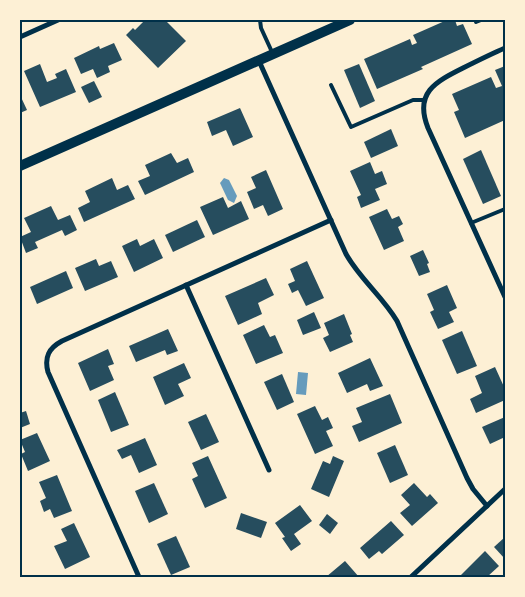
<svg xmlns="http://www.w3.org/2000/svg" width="525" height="597" font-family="Inter,sans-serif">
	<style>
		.water { fill: #669bbc }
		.building { fill: #264d5e }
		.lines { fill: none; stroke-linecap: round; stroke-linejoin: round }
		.service { stroke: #003049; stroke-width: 4 }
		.minor { stroke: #003049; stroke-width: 5 }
		.secondary { stroke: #003049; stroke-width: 10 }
		.neatline { fill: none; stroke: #003049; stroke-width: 2 }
	</style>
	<rect width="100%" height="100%" fill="#fdf0d5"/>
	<g class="water">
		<path d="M224,178l5,2 8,16 -3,7 -6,-3 -8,-17z"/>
		<path d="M298,372l10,1 -2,22 -10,-1z"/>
	</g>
	<g class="building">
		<path d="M145,20h20l21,21 -28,27 -32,-33 7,-7 2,2z"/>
		<path d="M447,20h8l2,6 6,-2 9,20 -51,23 2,2 -46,20 -13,-30 46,-20 2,6 5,-2 -4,-8z"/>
		<path d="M114,43l8,17 -14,6 2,6 -13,6 -4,-9 -12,5 -7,-16 25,-12 1,3z"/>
		<path d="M40,64l7,18 10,-4 -2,-4 11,-5 10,23 -36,15 -16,-36z"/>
		<path d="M359,64l16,37 -15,7 -16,-38z"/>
		<path d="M505,66v54l-40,18 -11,-26 5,-2 -7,-16 39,-17 5,11 6,-2 -7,-16z"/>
		<path d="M94,81l8,16 -13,6 -8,-16z"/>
		<path d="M20,95l7,15 -7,3z"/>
		<path d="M240,108l13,29 -20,9 -7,-16 -14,6 -5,-14z"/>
		<path d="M391,129l7,17 -27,12 -7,-16z"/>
		<path d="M481,150l20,46 -18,8 -20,-45z"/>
		<path d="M171,153l6,10 11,-5 6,14 -49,23 -7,-14 12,-5 -5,-11z"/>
		<path d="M370,162l5,12 7,-3 5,13 -12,5 5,11 -19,8 -4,-11 4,-2 -11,-24z"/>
		<path d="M266,170l17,39 -15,7 -5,-11 -9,4 -7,-17 9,-4 -5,-11z"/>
		<path d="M112,178l5,12 11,-5 7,14 -51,23 -6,-14 12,-6 -5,-11z"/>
		<path d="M223,197l5,11 13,-7 8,18 -36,16 -13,-28z"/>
		<path d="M51,206l7,14 12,-5 7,15 -12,6 -3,-6 -27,12 3,6 -12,5 -6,-16 11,-5 -7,-14z"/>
		<path d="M387,209l5,10 7,-3 4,8 -5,3 6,14 -20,9 -15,-33z"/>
		<path d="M197,220l8,17 -32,15 -8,-17z"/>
		<path d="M137,239l3,7 14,-7 9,19 -29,14 -12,-26z"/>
		<path d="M423,250l6,13 -2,1 3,8 -11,4 -9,-20z"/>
		<path d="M96,259l3,7 12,-5 7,16 -33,14 -10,-23z"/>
		<path d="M307,261l17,37 -18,8 -8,-16 -6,3 -4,-9 7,-3 -5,-12z"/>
		<path d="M66,271l7,17 -36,16 -7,-17z"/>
		<path d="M266,278l8,17 -16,8 4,11 -24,11 -13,-29z"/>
		<path d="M447,285l10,23 -8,4 5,10 -16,7 -8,-17 4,-2 -7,-16z"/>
		<path d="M314,312l7,16 -18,7 -6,-15z"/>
		<path d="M344,314l8,20 -2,1 3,7 -23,10 -7,-14 6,-3 -5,-12z"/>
		<path d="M264,325l6,12 5,-2 8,18 -27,11 -13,-29z"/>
		<path d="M168,329l10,22 -11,4 -2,-5 -29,12 -7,-16z"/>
		<path d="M462,331l15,35 -20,8 -15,-34z"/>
		<path d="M108,349l6,15 -6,2 6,14 -24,11 -12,-28z"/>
		<path d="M370,358l13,28 -13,5 -3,-7 -20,9 -9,-20z"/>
		<path d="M184,363l7,15 -13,6 6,12 -19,9 -12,-28z"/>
		<path d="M495,367l10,22v11l-29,13 -6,-14 12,-6 -7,-17z"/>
		<path d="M282,374l12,28 -17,8 -13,-28z"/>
		<path d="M115,392l14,33 -18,7 -13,-32z"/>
		<path d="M390,394l12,29 -43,19 -7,-16 10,-4 -6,-14z"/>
		<path d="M315,406l7,14 6,-3 5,11 -7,3 7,15 -18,8 -18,-40z"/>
		<path d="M26,411l4,13 -10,4v-15z"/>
		<path d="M206,414l13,28 -18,8 -13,-28z"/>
		<path d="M505,417v20l-15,7 -8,-17z"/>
		<path d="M37,433l13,28 -22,10 -7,-17 4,-2 -5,-12z"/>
		<path d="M145,438l12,27 -18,8 -8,-18 -9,4 -5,-9z"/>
		<path d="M395,445l13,30 -18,8 -13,-30z"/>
		<path d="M208,456l19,42 -22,10 -13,-29 6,-3 -6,-13z"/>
		<path d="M333,456l11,5 -15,36 -18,-8 12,-28 7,3z"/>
		<path d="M57,475l15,36 -18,7 -4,-9 -6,3 -4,-11 6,-3 -7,-16z"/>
		<path d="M154,483l14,31 -19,9 -14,-32z"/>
		<path d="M414,483l13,14 3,-3 8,9 -26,23 -12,-13 10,-8 -9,-10z"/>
		<path d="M300,505l12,16 -18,13 7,10 -10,7 -9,-13 3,-1 -10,-14z"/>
		<path d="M241,513l26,9 -6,16 -25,-9z"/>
		<path d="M327,514l11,9 -8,11 -11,-9z"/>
		<path d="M391,521l13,14 -22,19 -3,-3 -10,8 -9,-11z"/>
		<path d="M74,523l16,34 -25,12 -11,-23 13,-5 -6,-12z"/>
		<path d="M176,536l14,31 -19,8 -14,-31z"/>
		<path d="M505,537v22l-11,-12z"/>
		<path d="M485,551l14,15 -12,11h-28z"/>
		<path d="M345,561l14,16h-33z"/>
	</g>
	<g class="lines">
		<g class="service">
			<path d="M260,20l1,8 11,24"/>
			<path d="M476,22l5,-2"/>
			<path d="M331,85l20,42 62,-27h11"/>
			<path d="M471,223l34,-14"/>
		</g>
		<g class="minor">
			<path d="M20,37l38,-17"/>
			<path d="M505,48c-14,6 -28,13 -42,20 -28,14 -49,25 -35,60l77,169"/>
			<path d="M259,61l87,193c14,25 37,43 51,67l70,157 6,11 14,17"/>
			<path d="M186,285l83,185"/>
			<path d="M139,577l-91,-205c-4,-15 1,-24 14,-31l269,-121"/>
			<path d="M411,577l94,-88"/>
		</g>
		<path class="secondary" d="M20,166l330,-146"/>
	</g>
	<rect width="525" height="597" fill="none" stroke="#fdf0d5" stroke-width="42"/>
	<rect x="21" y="21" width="483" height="555" class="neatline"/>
</svg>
